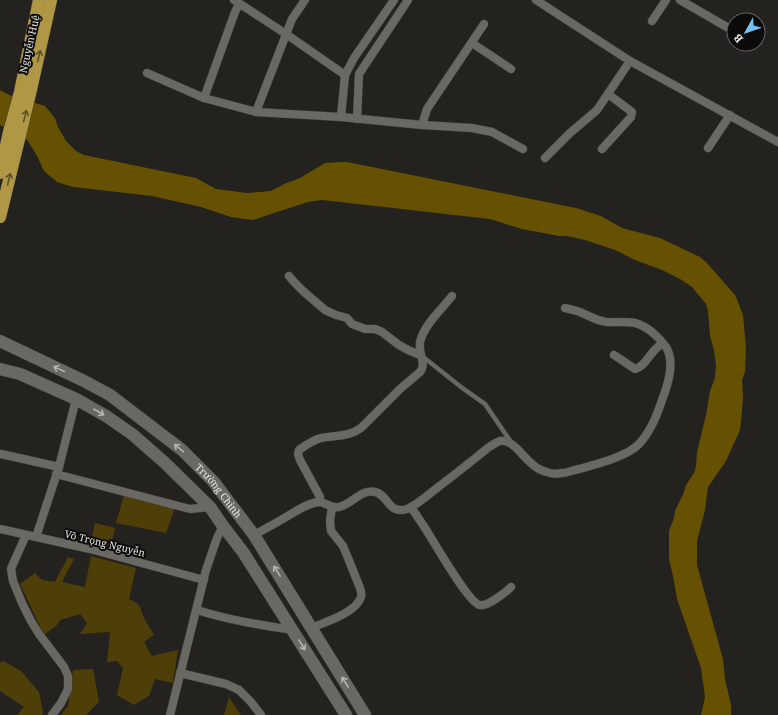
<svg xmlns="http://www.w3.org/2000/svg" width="778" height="715" font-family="'Noto Serif',serif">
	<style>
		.green { fill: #4e3e08 }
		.water { fill: #655101 }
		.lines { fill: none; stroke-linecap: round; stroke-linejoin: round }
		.lane-casing { stroke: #42403d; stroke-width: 5 }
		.street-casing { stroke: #42403d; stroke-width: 9 }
		.secondary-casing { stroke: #42403d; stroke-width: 13 }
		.highway-casing { stroke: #42403d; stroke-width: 13 }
		.lane { stroke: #696863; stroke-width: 4 }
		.street { stroke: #696863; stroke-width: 8 }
		.secondary { stroke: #696863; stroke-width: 12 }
		.highway { stroke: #b09746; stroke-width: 12 }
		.oneway { stroke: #5e5128 }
		.oneway2 { stroke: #b5b4b1 }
		.labels { text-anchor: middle; stroke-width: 4; stroke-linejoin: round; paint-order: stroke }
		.street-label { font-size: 10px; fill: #e8e7e5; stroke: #0c0b0a }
	</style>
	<rect width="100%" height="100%" fill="#23221e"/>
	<g class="green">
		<path d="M124,495l51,13 -9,25 -50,-10z"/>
		<path d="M95,523l20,5 -5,21 -20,-4z"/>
		<path d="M91,556l45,12 -7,31c15,7 10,9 16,21 3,5 6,10 9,15l-10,7 8,14 26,-6 -5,33 -18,-4 -6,17 -15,9 -17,-10 6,-27 -6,-7 -10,1 3,-30 -30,2 7,-11 -7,-9 -20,6 -3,5 -13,10 -24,-51 15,-11 7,7 13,2 13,-25 6,2 -12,23 23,5z"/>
		<path d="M3,661l18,10 18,21 4,20 -1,3h-25l7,-8 -24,-16v-28z"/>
		<path d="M93,669l6,33 -13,13h-25l7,-9 5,-36z"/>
		<path d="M229,697l12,18h-17z"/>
	</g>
	<path class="water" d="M0,90l9,5 36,11 10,12 3,9 8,14 10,10 8,4 112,23 20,11 31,4 24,-2 13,-7 16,-6 25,-15 16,-1h6l229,46 25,8 21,12 38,10 40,19 6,5 29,33 3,7 5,13 3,33 -1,24 -3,8 1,17 -2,25 -1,8 -14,31 -18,26 -3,23 -8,31v24l26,94 2,20 6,26v10h-30l4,-18 -4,-29 -24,-69 -4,-23 -4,-17v-28l5,-13 1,-7 9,-19 2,-7 8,-12 2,-7 1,-14 9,-37 4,-24 5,-13 1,-13 -2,-14 -4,-15 -2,-25 -2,-7 -14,-17 -12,-8 -18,-9 -27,-10 -20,-10 -30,-10 -18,-4h-8l-37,-7 -32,-10 -168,-19 -14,2 -34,11 -21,7 -22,-3 -30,-10 -49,-11 -79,-9 -16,-5 -13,-11 -7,-15 -9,-15 -28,-16z"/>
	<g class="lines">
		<g class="lane-casing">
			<path id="lane" d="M422,356l39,31 24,17 26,38"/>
		</g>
		<g class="street-casing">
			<g id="street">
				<path d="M234,0l52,34 59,41"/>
				<path d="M536,0l94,61 148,81"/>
				<path d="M680,0l52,30"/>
				<path d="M652,21l14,-21"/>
				<path d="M472,43l39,26"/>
				<path d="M147,73l57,25 52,14 85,5 81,8 50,3 20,4 31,17"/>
				<path d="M204,98l31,-86 4,-8"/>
				<path d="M256,112l36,-93 13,-19"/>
				<path d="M341,117l4,-42 9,-17 40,-58"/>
				<path d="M357,119l2,-45 49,-74"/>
				<path d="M422,125l5,-16 57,-85"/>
				<path d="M708,148l22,-33"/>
				<path d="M602,149l29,-32 1,-5 -24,-18"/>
				<path d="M545,158l25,-25 27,-23 33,-49"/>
				<path d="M289,276l5,6 9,9 22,19 11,5 11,3 5,6 8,3 5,2h10l7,3 17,13 9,5 12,5"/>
				<path d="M614,355l21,14c8,-2 12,-10 17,-16 3,-4 7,-7 10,-10"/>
				<path d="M1,454l58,13"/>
				<path d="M56,474l134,35 20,-2"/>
				<path d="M320,502v-5l-20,-37 -2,-6 1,-4c7,-5 14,-10 22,-12 14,-3 28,-1 40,-10l39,-39 20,-17c7,-9 -2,-18 0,-30 4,-17 21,-32 32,-46"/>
				<path d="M411,507c4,6 8,12 12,18 9,13 45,78 57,80 7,2 26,-13 31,-18"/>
				<path d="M0,529l90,20 114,31"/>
				<path d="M26,535l-13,29 -2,5 2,12 9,22 9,18 8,13 25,33 4,9v13l-7,14 -9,12"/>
				<path d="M254,535c11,-6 22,-12 32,-18 10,-6 22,-14 33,-15 7,0 12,7 20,5 13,-3 22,-18 36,-15 13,2 13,23 32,17 9,-3 22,-15 30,-21 17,-13 35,-27 52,-41 4,-2 7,-5 11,-6 13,-2 22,15 31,22 4,4 11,8 16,9 4,2 10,2 15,1 5,0 11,-3 17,-4 18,-5 46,-12 59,-24 11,-11 18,-27 23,-42 6,-16 15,-40 5,-56 -7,-10 -19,-21 -31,-24 -5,-1 -12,-1 -18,-1 -5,0 -10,1 -15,-1 -9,-2 -16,-7 -25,-10 -4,-1 -8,-2 -12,-3"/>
				<path d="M36,537l23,-70 17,-68"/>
				<path d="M197,610c31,10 64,15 96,20"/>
				<path d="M311,628c14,-6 45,-15 50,-31 1,-3 0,-6 -1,-9l-12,-30 -5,-12 -12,-15 -1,-10 2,-14"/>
				<path d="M180,673l46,11 13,6 12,12 10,13"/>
				<path d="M170,715l36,-145 11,-32 6,-12"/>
			</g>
		</g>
		<g class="secondary-casing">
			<g id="secondary">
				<path id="s1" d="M0,341l84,40 26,14 72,55 31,31 41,54 111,180"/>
				<path d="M0,369l20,5 56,25 30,17 26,18 32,28 46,45 13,19 20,26 103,163"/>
			</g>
		</g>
		<g class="highway-casing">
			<g id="highway">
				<path d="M0,173l9,-41 11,-40 19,-92"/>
				<path d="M0,217l30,-123 21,-94"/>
			</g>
		</g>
		<use href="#lane" class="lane"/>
		<use href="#street" class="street"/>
		<use href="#secondary" class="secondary"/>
		<use href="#highway" class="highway"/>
	</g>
	<defs><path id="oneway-shaft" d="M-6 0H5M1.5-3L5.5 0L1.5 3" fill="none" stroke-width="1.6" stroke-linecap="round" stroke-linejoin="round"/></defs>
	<g class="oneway">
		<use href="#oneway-shaft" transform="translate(39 56) rotate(-77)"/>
		<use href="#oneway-shaft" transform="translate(25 116) rotate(-76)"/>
		<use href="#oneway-shaft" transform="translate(9 179) rotate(-77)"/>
	</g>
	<g class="oneway2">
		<use href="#oneway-shaft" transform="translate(59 369) rotate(-155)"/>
		<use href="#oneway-shaft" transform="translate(99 412) rotate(30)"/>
		<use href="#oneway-shaft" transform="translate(179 448) rotate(-140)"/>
		<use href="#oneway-shaft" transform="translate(277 571) rotate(-122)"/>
		<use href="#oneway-shaft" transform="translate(302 645) rotate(58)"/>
		<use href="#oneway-shaft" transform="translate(345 682) rotate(-122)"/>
	</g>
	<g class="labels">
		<g class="street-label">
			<text transform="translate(29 44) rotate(-77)" y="4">Nguyễn Huệ</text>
			<text dy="4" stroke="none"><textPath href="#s1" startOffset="268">Trường Chinh</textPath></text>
			<text transform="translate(105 543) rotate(14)" y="4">Võ Trọng Nguyễn</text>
		</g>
	</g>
	<g transform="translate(746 32) rotate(230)"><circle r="19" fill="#0c0b0a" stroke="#646362"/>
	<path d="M0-3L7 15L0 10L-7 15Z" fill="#75c0f6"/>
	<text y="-6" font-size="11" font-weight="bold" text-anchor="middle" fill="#e8e7e5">B</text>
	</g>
</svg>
